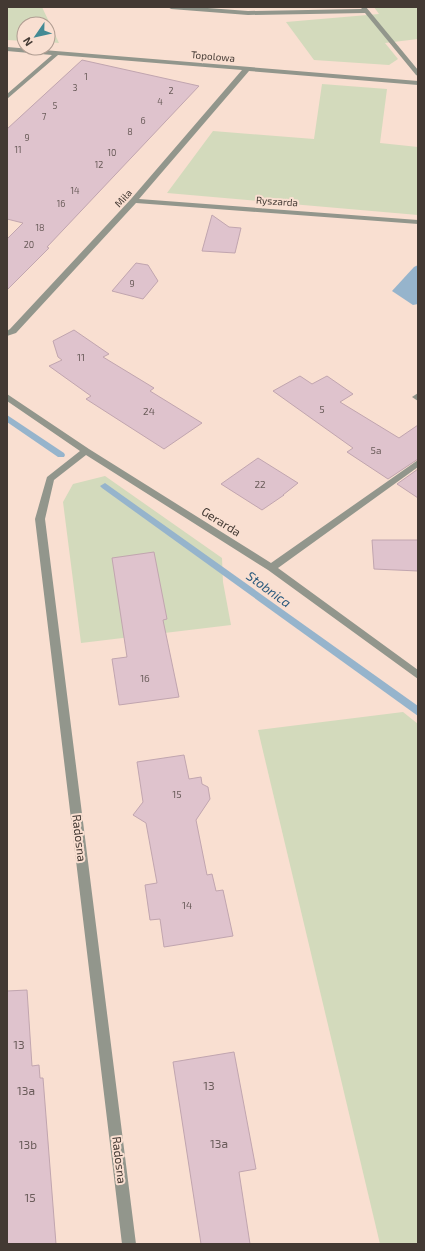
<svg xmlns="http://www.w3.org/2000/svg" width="425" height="1251" font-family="'Exo 2',sans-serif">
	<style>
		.green { fill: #d3dabc }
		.water { fill: #96b4cc }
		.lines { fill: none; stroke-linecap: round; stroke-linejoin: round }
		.stream { fill: #96b4cc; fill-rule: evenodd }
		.building { fill: #dfc3cd; stroke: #c1a5af }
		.minor { fill: #92968c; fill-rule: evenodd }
		.labels { text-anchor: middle; stroke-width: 4; stroke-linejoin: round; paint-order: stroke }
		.far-number-label { font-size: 9px; fill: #6a5c5a }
		.far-street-label { font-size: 10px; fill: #433933; stroke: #f9dfd1 }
		.number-label { font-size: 10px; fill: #6a5c5a }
		.street-label { font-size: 12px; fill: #433933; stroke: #f9dfd1 }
		.near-number-label { font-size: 12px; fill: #6a5c5a }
		.water-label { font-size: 13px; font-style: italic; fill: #2a5a7d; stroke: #f9dfd1 }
	</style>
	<rect width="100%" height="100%" fill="#f9dfd1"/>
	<g class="green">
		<path d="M7,7h35l17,36 -11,-1v-18h-24v17l-17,-1z"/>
		<path d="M374,7h44v32l-33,4 13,16 -9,6 -75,-5 -28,-38 93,-8z"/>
		<path d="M322,84l65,5 -7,54 38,4v68l-251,-22 46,-62 101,8z"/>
		<path d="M105,476l117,82 1,24 8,43 -150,18 -18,-141 10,-18z"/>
		<path d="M403,712l15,12v520h-38l-122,-514z"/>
	</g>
	<path class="water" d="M418,265v39l-5,1 -21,-14 22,-24z"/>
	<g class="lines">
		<g class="stream">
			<path d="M7,415l57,38 1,2 -1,2h-6l-51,-35z"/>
			<path d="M105,483l313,223v10l-316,-228 -2,-2z"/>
		</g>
	</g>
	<g class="building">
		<path d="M82,60l117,26 -152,161 2,1 -42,42v-51l16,-16 -16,-4v-90z"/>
		<path d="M212,215l17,12 12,1 -6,25 -33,-2z"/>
		<path d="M136,263l12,2 10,16 -15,18 -31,-8z"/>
		<path d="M74,330l35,24 -6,3 51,31 -4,3 52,32 -38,26 -78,-50 5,-3 -42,-30 13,-6 -4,-3 -5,-16z"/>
		<path d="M300,376l12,8 15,-8 26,18 -13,8 59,36 19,-13v34l-30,20 -41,-27 6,-4 -80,-57z"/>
		<path d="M258,458l40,25 -15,12h1l-22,15 -41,-26z"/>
		<path d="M418,469v29l-21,-14z"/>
		<path d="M372,540h46v31l-44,-2z"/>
		<path d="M154,552l13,67 -4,1 16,77 -60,8 -7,-46 15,-2 -15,-99z"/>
		<path d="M184,755l5,24 12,-2 1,7 6,3 2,12 -14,21 11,55 5,-1 4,17 7,-1 10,46 -69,11 -4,-28 -10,1 -5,-35 12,-2 -11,-60 -13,-8 10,-13 -6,-40z"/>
		<path d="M27,990l5,76 7,-1 1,13h3l13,166h-49v-253z"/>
		<path d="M234,1052l22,117 -17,3 11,72h-49l-28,-182z"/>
	</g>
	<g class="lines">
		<g class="minor">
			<path d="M168,7h26l54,4 114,-2 -2,-2h6l52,63v6l-2,-1 -51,-62 -117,2 -77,-6z"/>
			<path d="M7,47l411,34v4l-169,-14 -110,128 279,21v4l-282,-21 -120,130 -9,3v-5l3,-2 121,-130 111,-129 -184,-15 -51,44v-5l45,-39 -45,-4z"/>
			<path d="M418,393v8l-6,-4z"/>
			<path d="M7,394l82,55 182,114 147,-103v7l-140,101 140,102v9l-150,-109 -182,-115 -32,25 -9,39 91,725h-14l-87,-725 12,-42 33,-26 -73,-50z"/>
		</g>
	</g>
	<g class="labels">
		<g class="far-number-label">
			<text x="86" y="80">1</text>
			<text x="75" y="91">3</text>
			<text x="171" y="94">2</text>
			<text x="160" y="105">4</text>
			<text x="55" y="109">5</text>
			<text x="44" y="120">7</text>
			<text x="143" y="124">6</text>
			<text x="130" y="135">8</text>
			<text x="27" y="141">9</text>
			<text x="18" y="153">11</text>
			<text x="112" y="156">10</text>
			<text x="99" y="168">12</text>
			<text x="75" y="194">14</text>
			<text x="61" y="207">16</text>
			<text x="40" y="231">18</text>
			<text x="29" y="248">20</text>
			<text x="132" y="287">9</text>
		</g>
		<g class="far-street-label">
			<text transform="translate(213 56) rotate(5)" y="4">Topolowa</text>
			<text transform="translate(123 198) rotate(-48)" y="4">Miła</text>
			<text transform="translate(277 201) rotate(4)" y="4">Ryszarda</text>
		</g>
		<g class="number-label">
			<text x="81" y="361">11</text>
			<text x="322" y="413">5</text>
			<text x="149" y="415">24</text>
			<text x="376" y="454">5a</text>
			<text x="260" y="488">22</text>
			<text x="145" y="682">16</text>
			<text x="177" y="798">15</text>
			<text x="187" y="909">14</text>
		</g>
		<g class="street-label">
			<text transform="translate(221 522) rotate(32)" y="4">Gerarda</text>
			<text transform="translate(79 838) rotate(83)" y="4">Radosna</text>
			<text transform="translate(119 1160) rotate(83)" y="4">Radosna</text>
		</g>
		<g class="near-number-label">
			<text x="19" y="1049">13</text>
			<text x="209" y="1090">13</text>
			<text x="26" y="1095">13a</text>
			<text x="219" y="1148">13a</text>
			<text x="28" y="1149">13b</text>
			<text x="30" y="1202">15</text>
		</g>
		<g class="water-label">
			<text transform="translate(269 589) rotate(36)" y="5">Stobnica</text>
		</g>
	</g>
	<rect width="425" height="1251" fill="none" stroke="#433933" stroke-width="16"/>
	<g transform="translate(36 36) rotate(236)"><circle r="19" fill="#f9dfd1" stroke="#b09d92"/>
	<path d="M0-3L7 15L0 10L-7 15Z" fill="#448a94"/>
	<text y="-6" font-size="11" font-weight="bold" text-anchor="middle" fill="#433933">N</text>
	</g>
</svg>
